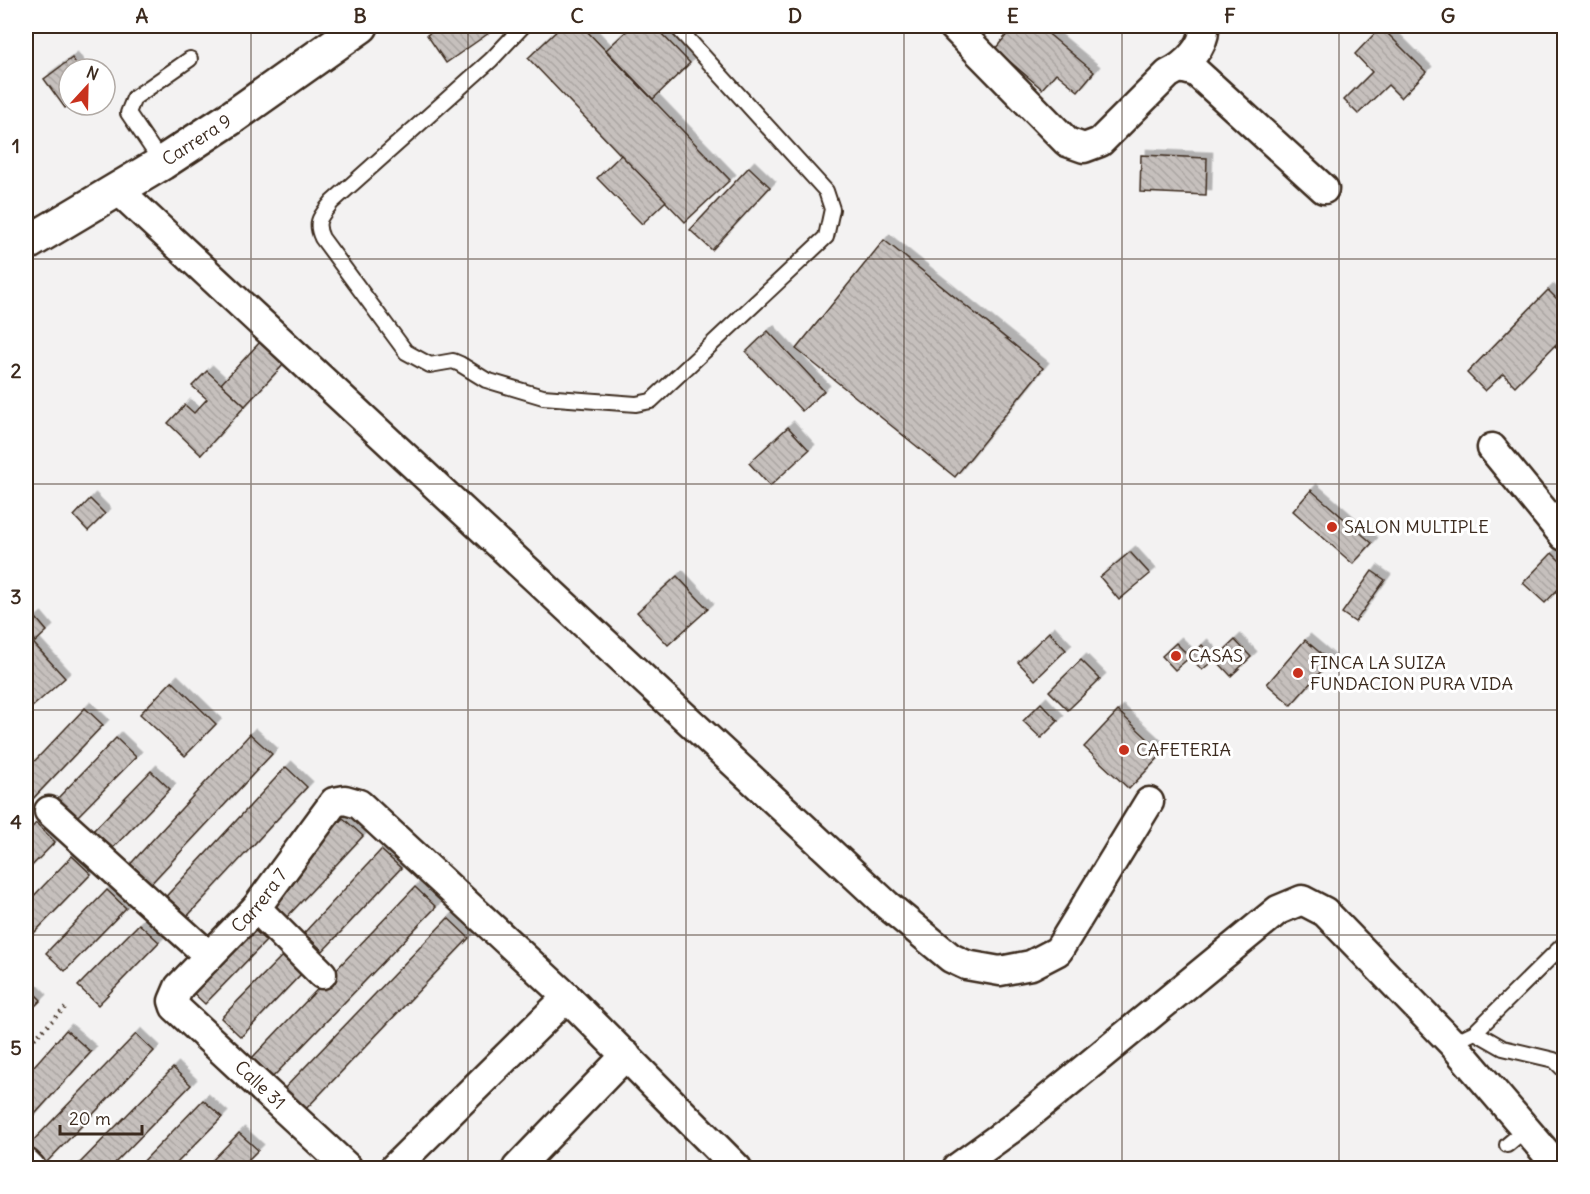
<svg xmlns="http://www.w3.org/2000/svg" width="1590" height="1194" font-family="Delius,sans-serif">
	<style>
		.building { fill: url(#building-back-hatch); stroke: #3b2a1e; stroke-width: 1.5; filter: url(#shadow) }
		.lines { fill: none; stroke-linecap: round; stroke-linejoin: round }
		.lane-casing { stroke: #3b2a1e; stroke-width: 18 }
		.street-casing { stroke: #3b2a1e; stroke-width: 33 }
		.secondary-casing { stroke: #3b2a1e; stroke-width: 38 }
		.path { stroke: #3b2a1e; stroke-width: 4; stroke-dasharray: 1.5 4.5; stroke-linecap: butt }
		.lane { stroke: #fff; stroke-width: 14 }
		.street { stroke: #fff; stroke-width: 28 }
		.secondary { stroke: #fff; stroke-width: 33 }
		.grid { fill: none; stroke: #3b2a1e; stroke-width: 1.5; stroke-opacity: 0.55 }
		.poi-dot { fill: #c8321e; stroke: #fff; stroke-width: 2 }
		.labels { text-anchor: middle; stroke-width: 6; stroke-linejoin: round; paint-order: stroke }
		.street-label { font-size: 18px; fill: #3b2a1e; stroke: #fff }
		.poi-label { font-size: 18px; fill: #3b2a1e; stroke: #fff; text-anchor: start }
		.neatline { fill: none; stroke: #3b2a1e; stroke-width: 2 }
		.grid-label { font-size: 20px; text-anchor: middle; font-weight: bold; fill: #3b2a1e }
	</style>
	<defs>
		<pattern id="building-back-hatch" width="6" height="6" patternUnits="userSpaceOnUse" patternTransform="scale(1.5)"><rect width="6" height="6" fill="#c6c0bd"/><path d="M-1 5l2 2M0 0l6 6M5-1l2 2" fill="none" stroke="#aba5a2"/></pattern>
		<filter id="shadow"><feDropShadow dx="5.5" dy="-5.5" stdDeviation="0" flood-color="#0004"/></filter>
	</defs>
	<rect width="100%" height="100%" fill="#f3f2f2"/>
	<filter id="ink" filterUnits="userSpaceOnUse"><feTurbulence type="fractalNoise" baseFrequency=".0167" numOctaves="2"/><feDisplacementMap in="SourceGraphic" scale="12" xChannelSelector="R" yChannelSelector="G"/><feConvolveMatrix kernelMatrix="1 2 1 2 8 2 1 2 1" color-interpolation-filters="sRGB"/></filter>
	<g filter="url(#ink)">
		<g class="building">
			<path d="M440,26h59l-53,37 -19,-28z"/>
			<path d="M562,26h20l148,154 -45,42 -157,-164z"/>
			<path d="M632,26h22l36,37 -37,36 -47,-49z"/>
			<path d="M1014,26h25l55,46 -16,19 -22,-18 -14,16 -47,-40z"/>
			<path d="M1381,27l45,45 -25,26 -13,-13 -30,29 -14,-14 28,-28 -17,-18z"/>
			<path d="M72,58l8,11h-11v36l-4,3 -21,-29z"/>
			<path d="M621,155l45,46 -24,23 -45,-46z"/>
			<path d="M1141,155l66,3 -1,37 -66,-3z"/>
			<path d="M749,167l21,20 -58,63 -22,-20z"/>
			<path d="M884,240l159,128 -88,109 -159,-128z"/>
			<path d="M1548,290l16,16v30l-49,50 -12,-12 -18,17 -18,-18z"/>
			<path d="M768,331l56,60 -22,20 -56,-59z"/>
			<path d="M1564,336v19l-9,-9z"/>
			<path d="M260,342l24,22 -39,42 -24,-22z"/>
			<path d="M207,371l38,35 -44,49 -33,-32 17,-18 9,8 13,-14 -15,-13z"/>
			<path d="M788,427l21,23 -39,36 -21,-23z"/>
			<path d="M1311,490l61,53 -19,21 -60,-53z"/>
			<path d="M90,499l15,15 -17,17 -14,-15z"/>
			<path d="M1130,552l20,22 -31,26 -19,-23z"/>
			<path d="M1552,553l12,12v18l-19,20 -22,-20z"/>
			<path d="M1372,571l13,9 -30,42 -13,-9z"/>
			<path d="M677,576l31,33 -40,36 -31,-33z"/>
			<path d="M36,618l11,13 -12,11 -9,-16z"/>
			<path d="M1049,632l17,18 -31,30 -17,-18z"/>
			<path d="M26,635l39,43 -34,30 -5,-6z"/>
			<path d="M1235,640l16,17 -20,19 -16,-17z"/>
			<path d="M1305,640l25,21 -39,44 -24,-21z"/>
			<path d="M1176,643l14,14 -15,13 -13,-14z"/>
			<path d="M1202,645l13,14 -13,11 -12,-13z"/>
			<path d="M1081,660l19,19 -32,31 -19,-19z"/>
			<path d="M172,681l44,43 -31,32 -45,-42z"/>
			<path d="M1041,703l17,18 -17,17 -18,-17z"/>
			<path d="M85,708l18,17 -77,81v-36z"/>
			<path d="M1118,711l45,42 -34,36 -45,-42z"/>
			<path d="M250,734l22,20 -127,136 -21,-19z"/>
			<path d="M116,738l20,19 -62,63 -19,-19z"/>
			<path d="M286,767l21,20 -126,136 -22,-19z"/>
			<path d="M151,771l19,18 -61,63 -19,-18z"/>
			<path d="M343,818l20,18 -78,83 -19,-18z"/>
			<path d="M36,823l19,19 -29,30v-38z"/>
			<path d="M381,850l20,18 -78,83 -19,-18z"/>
			<path d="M72,856l19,18 -61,63 -4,-5v-28z"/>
			<path d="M415,887l21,20 -166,173 -20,-20z"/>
			<path d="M107,890l19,18 -61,63 -19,-18z"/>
			<path d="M448,918l21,20 -166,174 -21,-21z"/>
			<path d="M247,923l19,18 -61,63 -19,-18z"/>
			<path d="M139,924l20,18 -61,63 -20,-19z"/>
			<path d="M282,956l19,18 -60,63 -20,-19z"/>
			<path d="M26,985l15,15 -10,10 -5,-4z"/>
			<path d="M66,1030l25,22 -65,72v-49z"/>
			<path d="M136,1034l18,17 -113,117 -15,-13v-7z"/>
			<path d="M173,1068l18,17 -81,83h-35z"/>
			<path d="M203,1100l19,17 -50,51h-35z"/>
			<path d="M239,1133l19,17 -18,18h-35z"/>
		</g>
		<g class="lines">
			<g class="lane-casing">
				<g id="lane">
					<path d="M523,26l-32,34 -159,142c-11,14 -18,19 -10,36l84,114 24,13 23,-4 7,3 26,16 57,17 93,7 15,-3 175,-164 6,-28 -6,-18 -150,-165"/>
					<path d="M162,163l-34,-50 6,-15 56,-39"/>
					<path d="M1475,1032l28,16 51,12 10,10"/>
					<path d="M1452,1043l23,-11 89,-88"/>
					<path d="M1507,1145l19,-16"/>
				</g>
			</g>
			<g class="street-casing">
				<g id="street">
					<path d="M953,26l114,116 17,6 16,-6 68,-68c17,-8 38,-28 36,-48"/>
					<path d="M1181,68l15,4 128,117"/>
					<path d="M117,189l770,716 64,53 15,7 34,6 31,-6 27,-14 91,-149"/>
					<path d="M1492,448l72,88"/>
					<path d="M49,811l160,145"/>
					<path d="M256,908l66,66"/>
					<path d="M26,1163l5,5"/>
					<path id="s1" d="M348,1168l-173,-161 -2,-6 6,-14 77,-79 78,-106 11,-2 14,4 208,193 170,171"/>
					<path d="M394,1168l173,-171"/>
					<path d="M517,1168l109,-113"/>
					<path d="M957,1168l58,-42 263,-216 24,-10 23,12 127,131 102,119"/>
				</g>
			</g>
			<g class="secondary-casing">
				<g id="secondary">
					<path id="s2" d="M26,244l136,-81 69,-45 130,-92"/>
				</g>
			</g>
			<path class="path" d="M26,1047l39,-39"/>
			<use href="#lane" class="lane"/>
			<use href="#street" class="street"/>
			<use href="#secondary" class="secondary"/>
		</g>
	</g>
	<path class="grid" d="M251,26v1142M468,26v1142M686,26v1142M904,26v1142M1122,26v1142M1339,26v1142M26,259h1538M26,484h1538M26,710h1538M26,935h1538"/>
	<g class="poi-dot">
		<circle cx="1332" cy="527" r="6"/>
		<circle cx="1176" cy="656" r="6"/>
		<circle cx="1298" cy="673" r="6"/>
		<circle cx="1124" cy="750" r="6"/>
	</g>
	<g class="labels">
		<g class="street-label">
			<text dy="6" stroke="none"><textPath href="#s2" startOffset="200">Carrera 9</textPath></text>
			<text dy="6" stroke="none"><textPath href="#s1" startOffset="376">Carrera 7</textPath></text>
			<text transform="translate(260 1085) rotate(43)" y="6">Calle 31</text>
		</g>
		<g class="poi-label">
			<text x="1344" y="533">SALON MULTIPLE</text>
			<text x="1188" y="662">CASAS</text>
			<text x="1310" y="669">FINCA LA SUIZA<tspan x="1310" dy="21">FUNDACION PURA VIDA</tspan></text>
			<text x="1136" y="756">CAFETERIA</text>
		</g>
	</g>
	<rect width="1590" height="1194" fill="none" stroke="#fff" stroke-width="66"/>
	<g transform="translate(87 87) rotate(22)"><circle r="28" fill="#ffffff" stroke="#b1aaa5" stroke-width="1.5"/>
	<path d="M0-4.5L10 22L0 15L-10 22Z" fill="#c8321e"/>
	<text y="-9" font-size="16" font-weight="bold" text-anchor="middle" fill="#3b2a1e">N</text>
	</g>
	<path d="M60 1125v9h82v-9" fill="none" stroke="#3b2a1e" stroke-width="3"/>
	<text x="69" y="1125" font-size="18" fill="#3b2a1e" stroke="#ffffff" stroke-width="4.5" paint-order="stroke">20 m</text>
	<rect x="33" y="33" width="1524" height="1128" class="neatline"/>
	<g class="grid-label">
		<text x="142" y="23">A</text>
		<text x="360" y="23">B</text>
		<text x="577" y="23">C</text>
		<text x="795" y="23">D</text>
		<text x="1013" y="23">E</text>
		<text x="1230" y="23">F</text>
		<text x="1448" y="23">G</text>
		<text x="16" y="153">1</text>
		<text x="16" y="378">2</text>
		<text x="16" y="604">3</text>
		<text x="16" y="829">4</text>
		<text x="16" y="1055">5</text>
	</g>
</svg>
